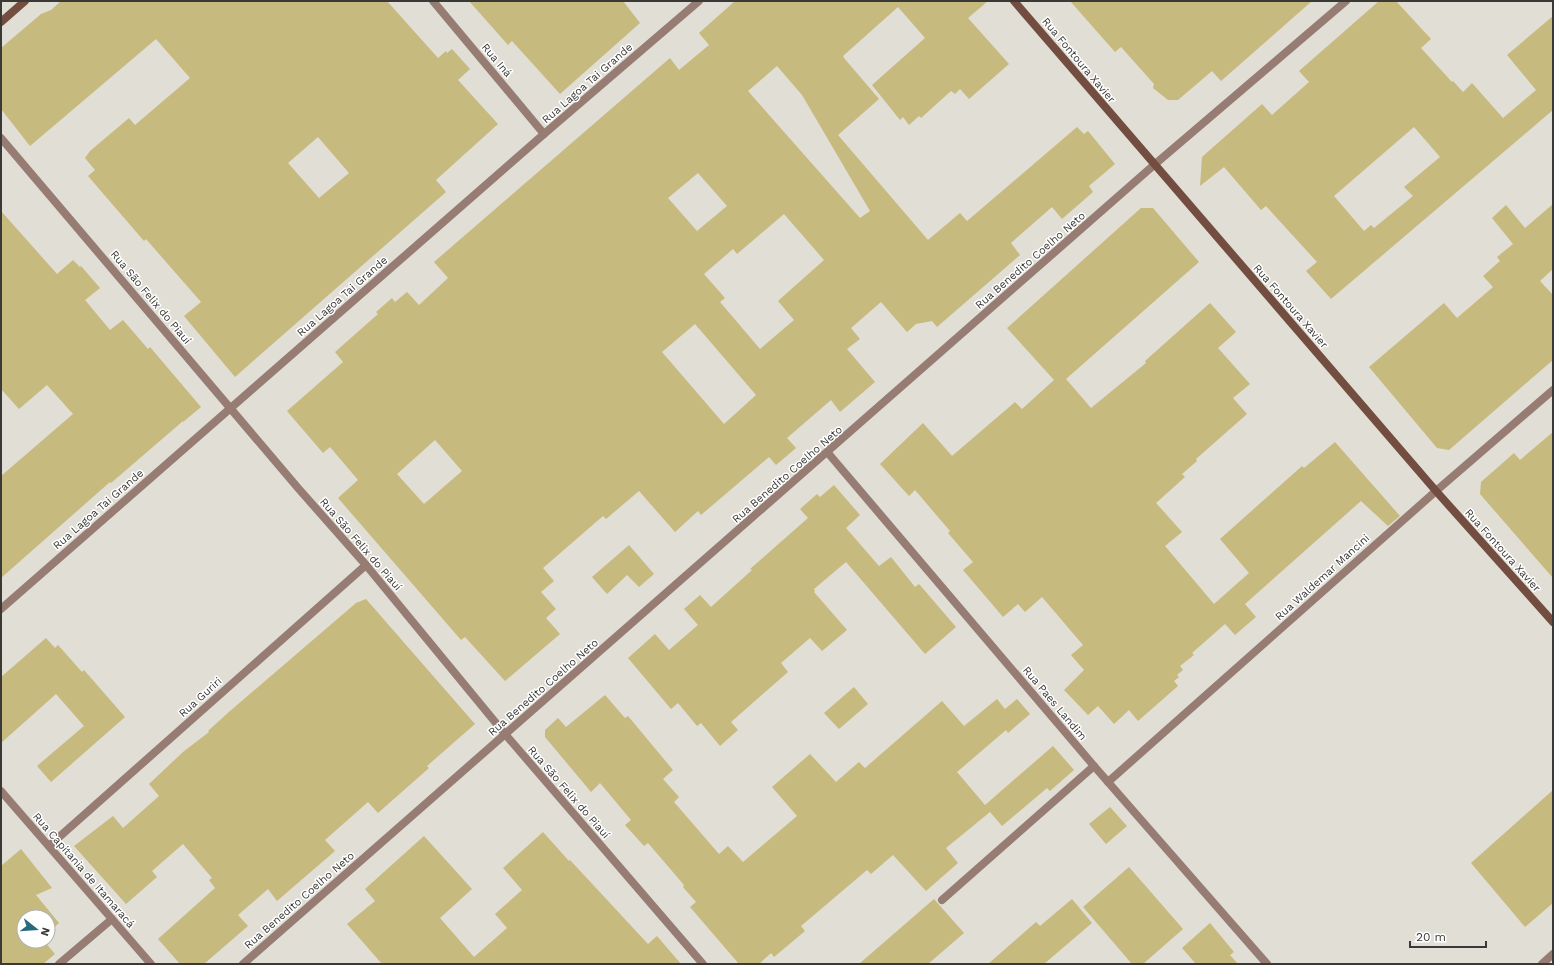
<svg xmlns="http://www.w3.org/2000/svg" width="1554" height="965" font-family="'Work Sans',sans-serif">
	<style>
		.building { fill: #c7ba7e; fill-rule: evenodd }
		.lines { fill: none; stroke-linecap: round; stroke-linejoin: round }
		.service { stroke: #977c73; stroke-width: 8 }
		.minor { stroke: #977c73; stroke-width: 8 }
		.secondary { stroke: #734e40; stroke-width: 8 }
		.labels { text-anchor: middle; stroke-width: 3; stroke-linejoin: round; paint-order: stroke }
		.street-label { font-size: 11px; fill: #3a3936; stroke: #fff }
	</style>
	<rect width="100%" height="100%" fill="#e0ded5"/>
	<g class="building">
		<path d="M61,1h326l51,57 8,-7 1,2 5,-4 18,20 -12,11 40,44 -62,56 10,12 -211,185 -51,-61 17,-14 -55,-63 -2,2 -56,-65 7,-6 -10,-12 5,-7 39,-33 6,7 55,-47 -34,-39 -126,107 -29,-37v-61l40,-34 10,-4zM318,137l31,36 -30,25 -31,-35z"/>
		<path d="M469,1h154l17,22 -80,71 -48,-53 -4,4z"/>
		<path d="M735,1h253l-20,17 41,46 -40,35 -9,-10 -5,5 -4,-3 -30,27 -2,-2 -10,9 -6,-8 -3,3 -28,-35 53,-47 -27,-31 -55,49 1,2 35,41 -41,36 90,105 32,-27 7,8 110,-94 7,7 4,-3 27,33 -26,22 4,6 -31,27 -10,-12 -41,36 9,12 -83,72 -5,-6 -16,3 -9,8 -26,-30 -30,26 9,11 -13,10 28,33 -35,30 -9,-12 -44,38 9,10 -20,17 -7,-8 -68,58 -3,-4 -23,21 -36,-41 -33,28 -3,-3 -60,52 11,13 -13,11 15,17 -10,9 14,16 -55,47 -40,-44 -4,3 -123,-142 20,-18 -28,-33 -7,6 -36,-42 56,-49 -8,-10 43,-38 -2,-2 16,-14 3,4 12,-10 12,13 29,-27 -14,-16 236,-204 9,12 30,-25 -10,-12zM777,66l25,29 68,116 -10,7 -112,-127zM698,173l29,33 -30,25 -29,-33zM784,214l40,46 -46,41 16,19 -34,29 -40,-47 5,-4 -21,-24 29,-25 4,5zM695,324l61,71 -32,29 -62,-72zM435,440l27,31 -38,33 -27,-30z"/>
		<path d="M1070,1h242l-91,80 -9,-10 -34,29h-10l-15,-12 1,-4 -33,-37 -6,5z"/>
		<path d="M1379,1h17l35,38 -10,9 31,34 1,-1 10,11 9,-9 31,35 33,-28 -29,-35 46,-39v94l-222,189 -25,-28 11,-9 -51,-56 -5,4 -37,-43 -24,19 2,-29 60,-53 10,11 37,-33 -10,-11zM1414,127l26,30 -36,30 9,9 -39,32 -3,-3 -7,6 -30,-35z"/>
		<path d="M1553,204v65l-13,12 13,14v65l-104,90 -12,-2 -68,-81 75,-64 13,15 36,-31 -10,-11 17,-15 -3,-4 16,-13 -21,-26 14,-13 19,23z"/>
		<path d="M1141,208h12l46,54 -133,117 25,29 55,-45 -1,-2 65,-58 26,29 -18,16 32,36 -17,14 14,16 -51,45 1,2 -15,13 3,3 -29,26 26,29 -17,14 49,58 35,-31 -29,-34 82,-73 2,2 31,-26 65,74 -12,10 -27,-25 -116,103 11,13 -21,18 -10,-11 -33,29 2,2 -14,11 3,4 -6,5 2,2 -5,4 4,5 -40,35 -9,-11 -15,14 -16,-18 -10,9 -24,-25 20,-20 -13,-15 12,-10 -41,-48 -17,15 -7,-8 -15,13 -40,-47 10,-8 -25,-29 2,-2 -35,-41 -6,6 -29,-32 43,-41 29,33 63,-54 7,7 32,-29 -47,-52z"/>
		<path d="M1,211l56,63 16,-14 7,7 1,-1 19,22 -15,12 25,30 13,-10 25,29 2,-2 51,60 -18,15v-1l-72,62 -1,-1 -109,96v-102l72,-62 -26,-29 -28,24 -18,-20z"/>
		<path d="M1553,432v146l-73,-84 1,-12 33,-29 6,7z"/>
		<path d="M834,485l26,30 -14,13 33,38 12,-9 24,30 4,-3 37,43 -31,27 -79,-92 -32,27 1,2 -1,1 33,38 -25,21 -12,-13 -29,25 7,9 -57,50 7,8 -18,16 -19,-23 -4,3 -19,-23 -7,6 -43,-51 27,-24 14,16 29,-25 -14,-16 16,-14 11,12 41,-37 -2,-1 58,-51 -8,-9 17,-15 3,3z"/>
		<path d="M629,545l25,29 -15,13 -12,-12 -20,19 -15,-17z"/>
		<path d="M366,599l109,125 -48,42 2,2 -51,45 -10,-11 -43,38 10,11 -58,50 -9,-12 -30,26 10,11 -44,38h-24l-22,-25 57,-51 -6,-8 3,-2 -29,-34 -31,27 5,6 -31,27 -52,-58 39,-30 10,12 36,-32 -10,-12 34,-32 26,-20 -1,-1 22,-20 126,-108z"/>
		<path d="M46,638l9,10 3,-3 24,27 2,-2 41,47 -74,65 -14,-16 47,-40 -28,-32 -55,49v-66z"/>
		<path d="M854,687l14,17 -29,25 -15,-16z"/>
		<path d="M605,695l20,23 3,-2 45,54 -10,9 16,18 -5,5 45,52 9,-8 15,16 54,-46 -25,-29 38,-33 26,28 23,-20 6,6 77,-67 22,25 33,-27 8,10 12,-10 13,15 -22,19 -2,-3 -49,42 28,33 68,-59 21,24 -24,21 -3,-3 -45,38 -12,-14 -44,36 12,15 -32,28 -33,-36 -22,19 -4,-4 -66,56 4,5 -31,26 -3,-4 -12,11h-20l-49,-57 6,-5 -13,-15 1,-2 -36,-42 -4,3 -19,-21 6,-5 -31,-37 -9,9 -46,-55v-7l13,-12 8,9z"/>
		<path d="M1553,790v113l-28,24 -54,-64z"/>
		<path d="M1110,807l17,19 -21,18 -17,-20z"/>
		<path d="M543,832l26,29 1,-1 78,84 9,-8 24,28h-299l-35,-40 28,-23 -10,-12 59,-53 48,53 -32,29 34,39 33,-29 -12,-14 27,-24 -19,-22z"/>
		<path d="M21,849l31,39 -16,7 23,28 -11,10v-16h-24v24h20l11,13 -12,10h-42v-98z"/>
		<path d="M1129,867l54,62 -40,35h-11l-49,-57z"/>
		<path d="M934,899l30,34 -36,31h-69z"/>
		<path d="M1072,899l20,24 -48,41h-56l48,-42 4,4z"/>
		<path d="M1210,923l24,29 -4,3 8,9h-42l-14,-16z"/>
	</g>
	<g class="lines">
		<path class="service" d="M942,900l152,-134"/>
		<g class="minor">
			<path d="M433,1l111,133"/>
			<path d="M1,138l297,350 68,77 139,169 198,230"/>
			<path d="M828,453l266,313 173,198"/>
			<path d="M1,609l543,-475 155,-133"/>
			<path d="M1108,782l328,-291 117,-101"/>
			<path d="M1,791l150,173"/>
			<path d="M49,846l317,-281"/>
			<path d="M59,964l53,-45"/>
			<path d="M243,964l911,-799 192,-164"/>
			<path d="M1542,964l11,-10"/>
		</g>
		<g class="secondary">
			<path d="M1014,1l422,490 117,131"/>
			<path d="M1,22l24,-21"/>
		</g>
	</g>
	<g class="labels">
		<g class="street-label">
			<text transform="translate(497 60) rotate(50)" y="4">Rua Iná</text>
			<text transform="translate(1079 60) rotate(50)" y="4">Rua Fontoura Xavier</text>
			<text transform="translate(587 83) rotate(-41)" y="4">Rua Lagoa Tai Grande</text>
			<text transform="translate(1030 260) rotate(-41)" y="4">Rua Benedito Coelho Neto</text>
			<text transform="translate(342 296) rotate(-41)" y="4">Rua Lagoa Tai Grande</text>
			<text transform="translate(151 297) rotate(50)" y="4">Rua São Felix do Piauí</text>
			<text transform="translate(1291 306) rotate(49)" y="4">Rua Fontoura Xavier</text>
			<text transform="translate(787 474) rotate(-41)" y="4">Rua Benedito Coelho Neto</text>
			<text transform="translate(98 509) rotate(-41)" y="4">Rua Lagoa Tai Grande</text>
			<text transform="translate(361 544) rotate(49)" y="4">Rua São Felix do Piauí</text>
			<text transform="translate(1503 550) rotate(48)" y="4">Rua Fontoura Xavier</text>
			<text transform="translate(1322 577) rotate(-42)" y="4">Rua Waldemar Mancini</text>
			<text transform="translate(543 687) rotate(-41)" y="4">Rua Benedito Coelho Neto</text>
			<text transform="translate(200 697) rotate(-42)" y="4">Rua Guriri</text>
			<text transform="translate(1055 703) rotate(50)" y="4">Rua Paes Landim</text>
			<text transform="translate(569 792) rotate(49)" y="4">Rua São Felix do Piauí</text>
			<text transform="translate(84 870) rotate(49)" y="4">Rua Capitania de Itamaracá</text>
			<text transform="translate(299 900) rotate(-41)" y="4">Rua Benedito Coelho Neto</text>
		</g>
	</g>
	<rect width="1554" height="965" fill="none" stroke="#3a3936" stroke-width="4"/>
	<g transform="translate(36 929) rotate(107)"><circle r="19" fill="#ffffff" stroke="#b0b0af"/>
	<path d="M0-3L7 15L0 10L-7 15Z" fill="#28697d"/>
	<text y="-6" font-size="11" font-weight="bold" text-anchor="middle" fill="#3a3936">N</text>
	</g>
	<path d="M1410 941v6h76v-6" fill="none" stroke="#3a3936" stroke-width="2"/>
	<text x="1416" y="941" font-size="12" fill="#3a3936" stroke="#ffffff" stroke-width="3" paint-order="stroke">20 m</text>
</svg>
